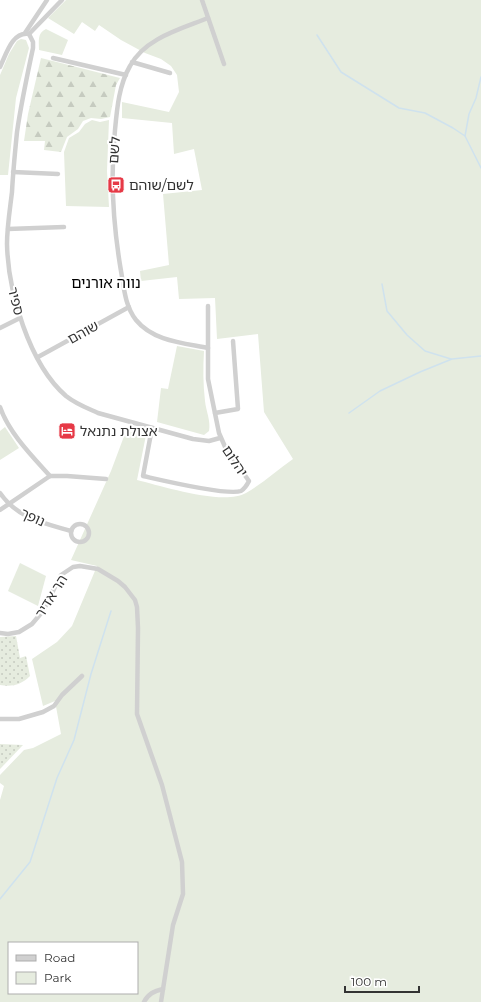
<svg xmlns="http://www.w3.org/2000/svg" width="481" height="1002" font-family="Montserrat,'Noto Sans Hebrew',sans-serif">
	<style>
		.green { fill: #e6ecdf; fill-rule: evenodd }
		.forest { fill: url(#forest-firs) }
		.park { fill: url(#park-dots) }
		.lines { fill: none; stroke-linecap: round; stroke-linejoin: round }
		.stream { stroke: #cfe2ee; stroke-width: 1.5 }
		.street { stroke: #d0d0d0; stroke-width: 4.5 }
		.labels { text-anchor: middle; stroke-width: 4; stroke-linejoin: round; paint-order: stroke }
		.street-label { font-size: 14px; fill: #333; stroke: #fff }
		.poi-label { font-size: 14px; fill: #333; stroke: #fff; text-anchor: start }
		.neighbourhood-label { font-size: 15px; fill: #000; stroke: #fff }
	</style>
	<defs>
		<pattern id="forest-firs" width="22" height="20" patternUnits="userSpaceOnUse"><rect width="22" height="20" fill="#e6ecdf"/><path d="M5 1l3.5 6h-7zM16 11l3.5 6h-7z" fill="#c6cbc0"/></pattern>
		<pattern id="park-dots" width="8" height="8" patternUnits="userSpaceOnUse"><rect width="8" height="8" fill="#e6ecdf"/><path d="M2 2h.1M6 6h.1" fill="none" stroke="#c6cbc0" stroke-width="1.8" stroke-linecap="round"/></pattern>
	</defs>
	<rect width="100%" height="100%" fill="#fff"/>
	<g class="green">
		<path d="M66,0h415v1002h-481v-202l4,-14 -4,-3v-8l24,-25 9,-2 28,-14 -6,-33 -12,5 -11,-47 25,-17 15,-16 25,-60 -26,-6 40,-89 15,-40 20,4 -9,45c25,6 86,26 109,13 16,-9 31,-23 47,-34l-29,-47 -6,-78 -41,5 -2,-41 -36,1 -2,-22 -36,4 -1,-10 29,-6 -6,-71 39,-4 -8,-41 -20,5 -2,-31 -50,-5v-16l47,10 10,-20 -2,-17 -6,-9 -10,-7 -16,-6 -24,-13 -22,-15 -4,6 -13,-9 -8,12 -26,-16zM9,943h128v50h-128z"/>
		<path d="M46,29l22,11 -6,15 -23,-5c0,-9 -2,-17 7,-21z"/>
		<path d="M21,39l5,1 3,8 -13,50 -8,77h-8v-100l9,-21 8,-13z"/>
		<path d="M92,120l8,2 9,-2 -2,51 2,36 -43,-1 -2,-54 5,-14 10,-6 6,-8z"/>
		<path d="M177,346l27,5c-1,17 -1,33 1,50 1,10 6,20 4,30l-5,4 -47,-13 4,-34 7,1z"/>
		<path d="M5,427l14,21 -19,12v-29z"/>
		<path d="M20,563l26,13 -8,30 -30,-15z"/>
	</g>
	<path class="forest" d="M41,58l79,20 -4,7 -6,32 -9,2 -10,-1 -8,3 -5,8 -11,8 -6,15 -17,-2 1,-9h-21l4,-27z"/>
	<g class="park">
		<path d="M16,636l4,22 6,-2 4,20c-9,9 -18,11 -30,9v-48z"/>
		<path d="M0,744l23,1 -23,24z"/>
	</g>
	<g class="lines">
		<g class="stream">
			<path d="M317,35l24,37 58,36 26,5 28,15 12,8"/>
			<path d="M481,77l-5,21 -7,16 -4,22 16,32"/>
			<path d="M382,284l5,27 20,24 18,16 26,8"/>
			<path d="M349,413l31,-22 40,-19 32,-13 29,-3"/>
			<path d="M0,899l30,-37 27,-84 17,-38 17,-66 20,-63"/>
		</g>
		<g class="street">
			<path d="M202,0l22,64"/>
			<path d="M25,33l22,-33"/>
			<path d="M29,34l4,8v6c-6,28 -12,56 -16,84 -2,20 -4,40 -5,60 -2,17 -5,35 -5,52 1,47 22,120 59,152 10,8 21,12 32,17l95,26 16,2 11,-3"/>
			<path d="M29,34l33,-34"/>
			<path d="M53,58l73,17"/>
			<path d="M132,62l38,11"/>
			<path d="M0,67c6,-12 12,-36 29,-33"/>
			<path d="M13,172l45,2"/>
			<path d="M8,229l56,-2"/>
			<path d="M0,328l20,-10"/>
			<path d="M208,348c-25,-5 -55,-7 -72,-28 -11,-14 -12,-32 -15,-49 -8,-47 -11,-93 -6,-141 2,-22 4,-45 15,-64 15,-28 51,-37 78,-48"/>
			<path d="M38,357l91,-50"/>
			<path d="M0,407c9,26 32,49 50,69"/>
			<path d="M215,413l23,-4 -5,-68"/>
			<path d="M152,428l-9,48c18,4 84,20 98,15 3,-2 6,-6 8,-10l-23,-32 -7,-16 -11,-54v-73"/>
			<path d="M0,493c17,25 44,30 71,38"/>
			<path d="M0,510l50,-34h17l39,3"/>
			<circle cx="80" cy="533" r="9"/>
			<path d="M0,633l8,1 11,-2 13,-8 11,-13 18,-36 12,-8 7,-1 18,3 20,12 7,6 10,13 2,7 1,21 -1,86 25,71 20,77 1,32 -10,31 -12,77"/>
			<path d="M0,719h19l24,-7 11,-6 8,-11 20,-19"/>
			<path d="M144,1002c4,-8 10,-11 19,-13"/>
		</g>
	</g>
	<defs>
		<g id="bus-square" transform="scale(0.9)"><rect x="-9" y="-9" width="18" height="18" rx="4" fill="#e63946" stroke="#fff"/><path d="M-5-6H5V4H4V6H2V4H-2V6H-4V4H-5ZM-3.5-4V0h7V-4ZM-3.5 1.2v1.5H-2V1.2ZM2 1.2v1.5H3.5V1.2Z" fill="#fff"/></g>
		<g id="hotel-square" transform="scale(0.9)"><rect x="-9" y="-9" width="18" height="18" rx="4" fill="#e63946" stroke="#fff"/><path d="M-6-4.5h1.5V1H6V5H4.5V3h-9V5H-6ZM-4 0a1.8 1.8 0 1 1 3.6 0ZM.5 0V-2.5h3Q6-2.5 6 0Z" fill="#fff"/></g>
	</defs>
	<g fill-rule="evenodd">
		<use href="#bus-square" x="116" y="185"/>
		<use href="#hotel-square" x="67" y="431"/>
	</g>
	<g class="labels">
		<g class="street-label">
			<text transform="translate(114 150) rotate(-86)" y="5">לשם</text>
			<text transform="translate(16 301) rotate(76)" y="5">ספיר</text>
			<text transform="translate(83 332) rotate(-29)" y="5">שוהם</text>
			<text transform="translate(235 461) rotate(56)" y="5">יהלום</text>
			<text transform="translate(33 517) rotate(24)" y="5">נופך</text>
			<text transform="translate(51 596) rotate(-58)" y="5">הר אדיר</text>
		</g>
		<g class="poi-label">
			<text x="129" y="190">לשם/שוהם</text>
			<text x="80" y="436">אצולת נתנאל</text>
		</g>
		<g class="neighbourhood-label">
			<text x="106" y="288">נווה אורנים</text>
		</g>
	</g>
	<rect x="8" y="942" width="130" height="52" fill="#ffffff" stroke="#adadad"/>
	<rect x="16" y="955" width="20" height="6" fill="#d0d0d0" stroke="#adadad"/>
	<text x="44" y="962" font-size="12" fill="#333333">Road</text>
	<rect x="16" y="972" width="20" height="12" fill="#e6ecdf" stroke="#adadad"/>
	<text x="44" y="982" font-size="12" fill="#333333">Park</text>
	<path d="M345 986v6h74v-6" fill="none" stroke="#333333" stroke-width="2"/>
	<text x="351" y="986" font-size="12" fill="#333333" stroke="#ffffff" stroke-width="3" paint-order="stroke">100 m</text>
</svg>
